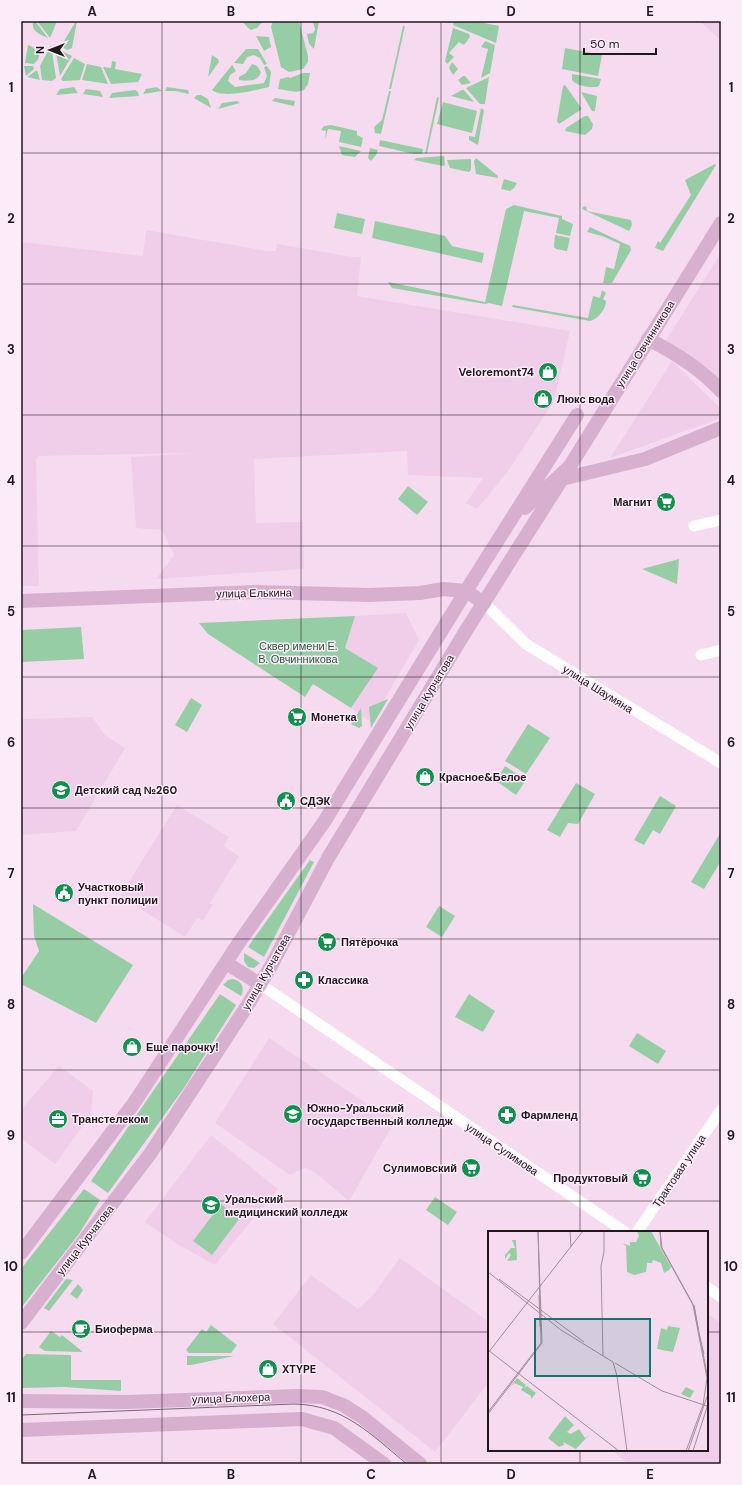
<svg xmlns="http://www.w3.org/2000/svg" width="742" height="1485" font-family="'DM Sans',sans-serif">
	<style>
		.built { fill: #f0cee9 }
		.green { fill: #96cda5 }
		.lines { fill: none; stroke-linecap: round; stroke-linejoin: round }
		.minor { stroke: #fff; stroke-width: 11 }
		.major { stroke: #d7b0d0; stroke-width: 14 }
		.tram { stroke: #786775; stroke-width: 1 }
		.grid { fill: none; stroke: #221820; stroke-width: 1; stroke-opacity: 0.55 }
		.labels { text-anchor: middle; stroke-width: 3; stroke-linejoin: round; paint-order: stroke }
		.street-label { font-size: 11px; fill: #221820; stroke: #fcecf9 }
		.poi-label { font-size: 11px; font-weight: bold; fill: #221820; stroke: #fcecf9; text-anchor: start }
		.park-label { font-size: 11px; fill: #245c38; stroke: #fcecf9 }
		.inset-road { fill: none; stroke: #a18d9d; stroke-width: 1 }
		.view { fill: #0f766e; fill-opacity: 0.15; stroke: #0f766e; stroke-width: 2 }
		.inset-edge { fill: none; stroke: #221820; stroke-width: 2 }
		.neatline { fill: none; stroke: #221820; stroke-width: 1.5 }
		.grid-label { font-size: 13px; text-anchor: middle; font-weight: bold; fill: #221820 }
	</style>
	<rect width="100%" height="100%" fill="#f6dbf0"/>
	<g class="built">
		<path d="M699,21h22v19z"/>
		<path d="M146,230l121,21h9l1,-7 76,13h8l-4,39 213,35 -16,70 -47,72 -30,36 -11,-6 17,-25 -75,-3 -1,-24 -153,8 2,64 47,-1 1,47 -148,10 18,-24 -12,-25 -26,-2 -5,-71 62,-4 -154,3 -3,2 3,128h-18v-344l122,14z"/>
		<path d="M721,253v129l-11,-12 -45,-28z"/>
		<path d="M672,361l49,48v9l-111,40z"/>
		<path d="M406,613l13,27 -48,82 -20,-14 27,-40 -33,-20 10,-32z"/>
		<path d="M92,717l13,18 20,13 -49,83 -55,4v-116z"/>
		<path d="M177,805l52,32 -5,9 15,10 -29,47 3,2 -10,15 -6,-2 -12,19 -65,-41z"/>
		<path d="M269,1038l100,67 15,9 2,-2 10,7 -47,82 -36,-30 -8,-3 -15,7 -75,-52z"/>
		<path d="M59,1066l34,25 -2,24 -36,49 -34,-26v-28z"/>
		<path d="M211,1135l67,54 -63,76 -38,-21 -32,-22z"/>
		<path d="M400,1258l89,64v60l-54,70 -162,-128 38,-49 47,34 15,-14z"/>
		<path d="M707,1314l14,9v141h-93l-16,-14h95z"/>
	</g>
	<g class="green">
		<path d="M33,21h2l13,17c-8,-4 -17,-6 -15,-17z"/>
		<path d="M37,21h20l-7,17z"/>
		<path d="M76,21h1l-5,27 -5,2 -6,-4z"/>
		<path d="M242,21h21l-6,7 -6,2 -3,-2z"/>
		<path d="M273,21h26l9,35v6l-5,7 -14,3 -8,-5 -10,-40z"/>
		<path d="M313,21h6l-5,28 -5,-5 -2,-10 6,-1 2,-3z"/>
		<path d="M454,21h20l25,5 -3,17 -43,-18z"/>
		<path d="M403,26h2l-14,63h-2z"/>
		<path d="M453,28l16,6 1,3 -6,8 -5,-3 -10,11 5,4 -7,7 -2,-3z"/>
		<path d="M256,36l13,1 2,10 -7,4z"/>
		<path d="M485,41l10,4 -5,28 -9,5 7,-29 -7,-2z"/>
		<path d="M28,45c10,4 16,10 6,19l-9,-1z"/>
		<path d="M51,45l5,33 -4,3 -10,-1 -2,-14z"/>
		<path d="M565,48l37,7 -4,21 -36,-7z"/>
		<path d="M246,49h12l9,15 -3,1 -4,-7 -6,-3 -7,2 -4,7 -9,-1z"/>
		<path d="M60,50l12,6 -12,20 -4,-23z"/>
		<path d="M212,55l6,4 1,3 -11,15z"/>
		<path d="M74,58l11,6 -5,16 -17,1 -2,-2z"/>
		<path d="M112,61l4,1 -1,7 27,5 -4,8 -27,2 -8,-17 8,1z"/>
		<path d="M452,62l6,7 -5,6 -4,-7z"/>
		<path d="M87,64l14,3 7,17 -26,-4z"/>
		<path d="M252,64l5,2 4,6c-3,10 -13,9 -22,8v-3l7,-4z"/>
		<path d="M232,65l4,6 -6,4 -2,6 7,6 29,-4 3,-7 -3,-9 3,-1 4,6 -2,15c-14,3 -46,12 -57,3z"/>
		<path d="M24,66h9l1,3 -8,7z"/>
		<path d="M37,70l3,10 -13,-3z"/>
		<path d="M303,73h7l-2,11 -4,6 -8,2 -18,-3 2,-10 8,-2 2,1z"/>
		<path d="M572,74l29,5 -2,7c-6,3 -23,0 -27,-6z"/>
		<path d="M463,76h2l6,7 -9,2 -4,-5z"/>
		<path d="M489,77l-4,27h-5l-14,-16z"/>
		<path d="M565,85l17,24 -23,15 -2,-3 6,-35z"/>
		<path d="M74,87l4,6 -22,2 4,-6z"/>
		<path d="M157,87l5,4 -19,3 3,-5z"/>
		<path d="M167,87l21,3 1,4 -14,-3h-10z"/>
		<path d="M86,89l14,2 3,6 -20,-3z"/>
		<path d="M135,90l3,2 1,4 -30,2 3,-5z"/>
		<path d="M462,90h2l10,12 -23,-6z"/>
		<path d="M389,91h2l-10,43 -6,-1 -1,-6 8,-7z"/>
		<path d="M581,92l16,4 -2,15h-3z"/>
		<path d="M197,95h4l7,4 3,9 -17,-10z"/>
		<path d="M437,97l2,1 -12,55 -2,1z"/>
		<path d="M275,98l20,3 -1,5 -22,-5z"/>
		<path d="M237,101l3,2 -22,6 4,-6z"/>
		<path d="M443,102l34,9 -5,22 -35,-9z"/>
		<path d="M481,108l3,2 -6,35 -9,-5v-4l6,1z"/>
		<path d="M585,116h3l5,8 -1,5 -7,6 -20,-4 1,-3z"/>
		<path d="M331,125l26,6v4l6,3 -2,9 -22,-5 2,-11 -13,-2 -3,11 1,-9 -5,-1 3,-4z"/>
		<path d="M380,140l43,9 -1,5h-8l-35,-8z"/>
		<path d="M339,146l22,5 -6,6 -13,-2z"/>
		<path d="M370,148l8,2 -2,5 -5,6 -3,-3z"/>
		<path d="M444,156l1,9 -2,1 -29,-6 2,-2z"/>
		<path d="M476,158l22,18v2l-22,-4 -2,-13z"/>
		<path d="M471,159v11l-2,2 -19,-4 -3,-8z"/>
		<path d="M715,164l1,1 -53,86 -8,-3 3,-7 2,2 31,-48 -6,-15z"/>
		<path d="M504,179l13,4 -3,5 -4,3 -9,-2z"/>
		<path d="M514,205l48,11v3l11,5 -3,12 -14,-3 3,-15 -35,-7 -22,95 -13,-3 -4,1 -93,-16 -4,-6 97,20 21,-93z"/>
		<path d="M586,206l1,5 44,9 1,5 -3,6 -47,-22 1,-2z"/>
		<path d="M337,213l28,6 -3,15 -28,-6z"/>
		<path d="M375,221l70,15 7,10 32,7 -2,10 -110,-25z"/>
		<path d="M590,227l40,19 1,4 -19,33h-9l3,-16 8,2 6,-25 -18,-8 -15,-4z"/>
		<path d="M555,235l15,3 -3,13 -11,-2 -2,-2z"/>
		<path d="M602,290l4,3 -3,6 3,2c0,8 -8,18 -16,20l-78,-14 1,-2 75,13 5,-22 7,2z"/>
		<path d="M408,486l20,16 -11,13 -19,-16z"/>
		<path d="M679,559l-2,25 -35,-15z"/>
		<path d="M355,616l-10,32 33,20 -27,40 -38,-24 -8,13 -97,-63 -9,-11z"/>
		<path d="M81,627l3,32 -63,3v-32z"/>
		<path d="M191,698l11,7 -15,27 -12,-7z"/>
		<path d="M388,699l-17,29 -2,-21z"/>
		<path d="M361,708l1,18 -3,2 -8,-4z"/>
		<path d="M528,724l22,14 -24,36 -21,-13z"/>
		<path d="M505,766l21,14 -10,15 -20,-14z"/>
		<path d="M576,783l19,11 -17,30 -10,-1 -8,14 -13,-7z"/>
		<path d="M660,796l16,10 -16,28 -7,-4 -9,15 -10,-5z"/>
		<path d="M721,832v29l-17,28 -13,-7z"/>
		<path d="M310,860l4,2 -50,95 -16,-10z"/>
		<path d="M33,904l100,61 -37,58 -75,-39v-6l18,-27 -5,-15z"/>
		<path d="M439,906l16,10 -13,21 -16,-10z"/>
		<path d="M244,953l16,10 -6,5 -6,-1 -4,-6z"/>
		<path d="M232,979c10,1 13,9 9,17l-18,-11 5,-5z"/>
		<path d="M220,994l16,11 -52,83 -76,105 -17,-12z"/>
		<path d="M469,994l26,17 -12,21 -28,-15z"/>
		<path d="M637,1033l29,18 -8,13 -29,-18z"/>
		<path d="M84,1189l16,11 -21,34 -58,74v-39z"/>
		<path d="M435,1197l22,15 -9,13 -22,-15z"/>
		<path d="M221,1204l18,15 -27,36 -19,-14z"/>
		<path d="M66,1279l7,1 -24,31 -5,-3z"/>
		<path d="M78,1284l5,6 -6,9 -7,-5z"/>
		<path d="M211,1325l26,20 -6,8h-42l-3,-3 16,-21 4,3z"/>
		<path d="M51,1331l9,6 2,-2 21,17 -38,-1 -6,-4z"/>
		<path d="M26,1354l45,1v25h50v11l-57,-4 -43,1v-28z"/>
		<path d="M187,1356h47l-43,9h-4z"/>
	</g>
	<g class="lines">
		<g class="minor">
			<path d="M694,526l27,-6"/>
			<path d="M484,603l42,41 195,119"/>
			<path d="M701,655l20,-5"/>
			<path d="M260,984l365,248"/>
			<path d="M637,1232l84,-122"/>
			<path d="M707,1287l14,10"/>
		</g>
		<g class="major">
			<path d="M648,339c27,14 52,29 73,52"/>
			<path d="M525,508l45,-42 151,-243"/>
			<path d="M21,601l237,-9 111,3 51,-2 23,-4 23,2 18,12"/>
			<path d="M226,963l34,21"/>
			<path d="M21,1253l113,-150 104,-159 86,-122 142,-231 111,-176"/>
			<path d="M21,1323l129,-169 97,-148 24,-40 57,-108 139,-229 95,-150 83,-20 76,-31"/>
			<path d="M21,1401l105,1 171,-6 25,1 21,8 19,12 58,47"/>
			<path d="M21,1430l281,-11 32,9 50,36"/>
		</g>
		<path class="tram" d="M21,1415l273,-11c50,1 76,30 113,60"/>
	</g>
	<path class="grid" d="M162,21v1443M301,21v1443M441,21v1443M580,21v1211M21,153h700M21,284h700M21,415h700M21,546h700M21,677h700M21,808h700M21,939h700M21,1070h700M21,1201h700M21,1332h468M707,1332h14M580,1450v14"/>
	<defs>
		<g id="shop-disc" transform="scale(1)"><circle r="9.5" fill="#10904c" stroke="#fcecf9"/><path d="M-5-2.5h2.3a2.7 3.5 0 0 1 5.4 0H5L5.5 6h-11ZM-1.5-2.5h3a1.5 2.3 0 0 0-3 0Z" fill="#fff"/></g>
		<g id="supermarket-disc" transform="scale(1)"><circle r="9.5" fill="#10904c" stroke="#fcecf9"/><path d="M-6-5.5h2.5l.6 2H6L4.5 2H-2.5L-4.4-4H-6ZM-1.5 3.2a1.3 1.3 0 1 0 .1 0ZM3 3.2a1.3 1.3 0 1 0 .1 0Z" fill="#fff"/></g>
		<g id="school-disc" transform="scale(1)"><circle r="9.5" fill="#10904c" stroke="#fcecf9"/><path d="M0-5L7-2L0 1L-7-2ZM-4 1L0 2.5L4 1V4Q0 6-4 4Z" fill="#fff"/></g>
		<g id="civic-disc" transform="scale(1)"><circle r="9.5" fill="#10904c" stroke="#fcecf9"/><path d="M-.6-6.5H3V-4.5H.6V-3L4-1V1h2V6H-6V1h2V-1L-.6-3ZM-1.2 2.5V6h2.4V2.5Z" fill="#fff"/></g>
		<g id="pharmacy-disc" transform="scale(1)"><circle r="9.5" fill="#10904c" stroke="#fcecf9"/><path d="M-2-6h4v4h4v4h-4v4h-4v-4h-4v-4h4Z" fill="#fff"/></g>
		<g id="university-disc" transform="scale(1)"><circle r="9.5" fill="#10904c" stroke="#fcecf9"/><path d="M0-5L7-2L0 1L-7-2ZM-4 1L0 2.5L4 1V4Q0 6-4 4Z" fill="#fff"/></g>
		<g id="office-disc" transform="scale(1)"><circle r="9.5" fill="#10904c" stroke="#fcecf9"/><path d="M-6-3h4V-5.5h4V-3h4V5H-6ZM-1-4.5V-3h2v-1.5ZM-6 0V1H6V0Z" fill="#fff"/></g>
		<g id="cafe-disc" transform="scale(1)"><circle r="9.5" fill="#10904c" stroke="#fcecf9"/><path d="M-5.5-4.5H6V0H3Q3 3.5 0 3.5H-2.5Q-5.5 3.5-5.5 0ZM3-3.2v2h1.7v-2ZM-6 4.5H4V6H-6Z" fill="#fff"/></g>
	</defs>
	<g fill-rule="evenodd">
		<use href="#shop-disc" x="548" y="372"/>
		<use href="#shop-disc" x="543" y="399"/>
		<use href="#supermarket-disc" x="666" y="502"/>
		<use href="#supermarket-disc" x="297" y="717"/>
		<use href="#shop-disc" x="425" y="777"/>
		<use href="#school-disc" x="61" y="790"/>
		<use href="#civic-disc" x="286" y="801"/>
		<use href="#civic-disc" x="64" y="893"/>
		<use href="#supermarket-disc" x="327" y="942"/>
		<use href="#pharmacy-disc" x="304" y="980"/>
		<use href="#shop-disc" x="132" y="1047"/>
		<use href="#university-disc" x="293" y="1114"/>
		<use href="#pharmacy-disc" x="507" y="1115"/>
		<use href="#office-disc" x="58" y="1119"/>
		<use href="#supermarket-disc" x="471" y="1168"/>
		<use href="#supermarket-disc" x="642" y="1178"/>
		<use href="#university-disc" x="211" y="1205"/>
		<use href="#cafe-disc" x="81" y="1329"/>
		<use href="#shop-disc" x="268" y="1369"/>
	</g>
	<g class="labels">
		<g class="street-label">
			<text transform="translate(645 344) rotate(-58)" y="4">улица Овчинникова</text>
			<text transform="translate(254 593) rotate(-1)" y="4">улица Елькина</text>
			<text transform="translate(598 689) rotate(32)" y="4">улица Шаумяна</text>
			<text transform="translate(429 692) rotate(-59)" y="4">улица Курчатова</text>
			<text transform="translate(266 972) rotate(-60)" y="4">улица Курчатова</text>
			<text transform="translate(502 1149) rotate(34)" y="4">улица Сулимова</text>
			<text transform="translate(679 1171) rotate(-56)" y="4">Трактовая улица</text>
			<text transform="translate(85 1240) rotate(-52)" y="4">улица Курчатова</text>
			<text transform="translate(231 1398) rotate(-2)" y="4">улица Блюхера</text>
		</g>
		<g class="poi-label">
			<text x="534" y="376" text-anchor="end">Veloremont74</text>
			<text x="557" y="403">Люкс вода</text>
			<text x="652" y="506" text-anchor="end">Магнит</text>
			<text x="311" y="721">Монетка</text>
			<text x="439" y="781">Красное&amp;Белое</text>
			<text x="75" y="794">Детский сад №260</text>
			<text x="300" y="805">СДЭК</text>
			<text x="78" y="891">Участковый<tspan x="78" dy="13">пункт полиции</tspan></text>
			<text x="341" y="946">Пятёрочка</text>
			<text x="318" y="984">Классика</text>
			<text x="146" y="1051">Еще парочку!</text>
			<text x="307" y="1112">Южно-Уральский<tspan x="307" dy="13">государственный колледж</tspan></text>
			<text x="521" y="1119">Фармленд</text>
			<text x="72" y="1123">Транстелеком</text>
			<text x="457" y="1172" text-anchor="end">Сулимовский</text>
			<text x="628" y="1182" text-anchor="end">Продуктовый</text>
			<text x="225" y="1203">Уральский<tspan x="225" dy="13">медицинский колледж</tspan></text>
			<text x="95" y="1333">Биоферма</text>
			<text x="282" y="1373">XTYPE</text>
		</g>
		<g class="park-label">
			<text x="298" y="650">Сквер имени Е.<tspan x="298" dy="13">В. Овчинникова</tspan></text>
		</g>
	</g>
	<g transform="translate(488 1231)">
		<rect width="220" height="220" fill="#f6dbf0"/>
		<path d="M149,0h14l20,36 -2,3 -5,3 -3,-10 -8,-3 -1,3h-5l-1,9 -12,3 -7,-3 -1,-26 -4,-3 8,3v-4h6l3,-6zM24,9h4l1,20 -10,1 4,-6 -2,-2 -4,6v-4l6,-7h4zM180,95l12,2 -7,24 -16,-3 4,-21 6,2zM29,147l9,7 -2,3 3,-2 9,7 -5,6v-3l-10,-6 2,-3 -9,-4 -8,9zM198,156l8,4 -4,7 -9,-4zM77,185l9,9 -7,7 4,2 8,-5 6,9 4,-3 -13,14 -13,-7 1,3 -5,2 -11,-9z" fill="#96cda5"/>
		<path class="inset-road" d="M82,0l1,16M172,0l1,16 32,58 14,73 -4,27 -17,46M172,0l2,17 32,58 14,73M0,41l73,58 52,32 4,14 10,75M11,48l85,63M51,64l1,32M206,74l4,24M211,103l5,20M0,119l131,101M0,122l95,-122M115,125l-2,-90 3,-14v-21M127,132l47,28 45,15M0,181l53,-69 -3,-112M0,183l54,-71 -4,-112M200,220l20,-57M205,220l15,-47"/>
		<path class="view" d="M47,88h115v57h-115z"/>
		<rect width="220" height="220" class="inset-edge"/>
	</g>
	<rect width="742" height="1485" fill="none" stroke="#fcecf9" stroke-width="44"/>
	<g transform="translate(50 50) rotate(270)" stroke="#fcecf9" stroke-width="3" paint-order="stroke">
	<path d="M0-3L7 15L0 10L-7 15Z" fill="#221820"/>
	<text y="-6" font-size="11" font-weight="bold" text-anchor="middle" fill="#221820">N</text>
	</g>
	<path d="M584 48v6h72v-6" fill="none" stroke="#221820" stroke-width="2"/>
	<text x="590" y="48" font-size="12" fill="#221820" stroke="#fcecf9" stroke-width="3" paint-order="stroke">50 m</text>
	<rect x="22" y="22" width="698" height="1441" class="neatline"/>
	<g class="grid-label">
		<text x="92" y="16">A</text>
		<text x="231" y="16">B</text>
		<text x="371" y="16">C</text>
		<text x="511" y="16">D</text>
		<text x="650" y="16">E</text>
		<text x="11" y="92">1</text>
		<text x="731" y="92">1</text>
		<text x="11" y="223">2</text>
		<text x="731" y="223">2</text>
		<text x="11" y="354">3</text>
		<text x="731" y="354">3</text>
		<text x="11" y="485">4</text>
		<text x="731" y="485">4</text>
		<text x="11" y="616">5</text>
		<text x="731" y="616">5</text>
		<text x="11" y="747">6</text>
		<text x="731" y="747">6</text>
		<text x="11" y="878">7</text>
		<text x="731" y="878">7</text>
		<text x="11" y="1009">8</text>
		<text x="731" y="1009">8</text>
		<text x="11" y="1140">9</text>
		<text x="731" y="1140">9</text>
		<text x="11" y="1271">10</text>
		<text x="731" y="1271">10</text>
		<text x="11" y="1402">11</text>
		<text x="731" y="1402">11</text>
		<text x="92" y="1479">A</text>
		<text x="231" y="1479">B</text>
		<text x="371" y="1479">C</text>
		<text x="511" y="1479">D</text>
		<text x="650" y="1479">E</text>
	</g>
</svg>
